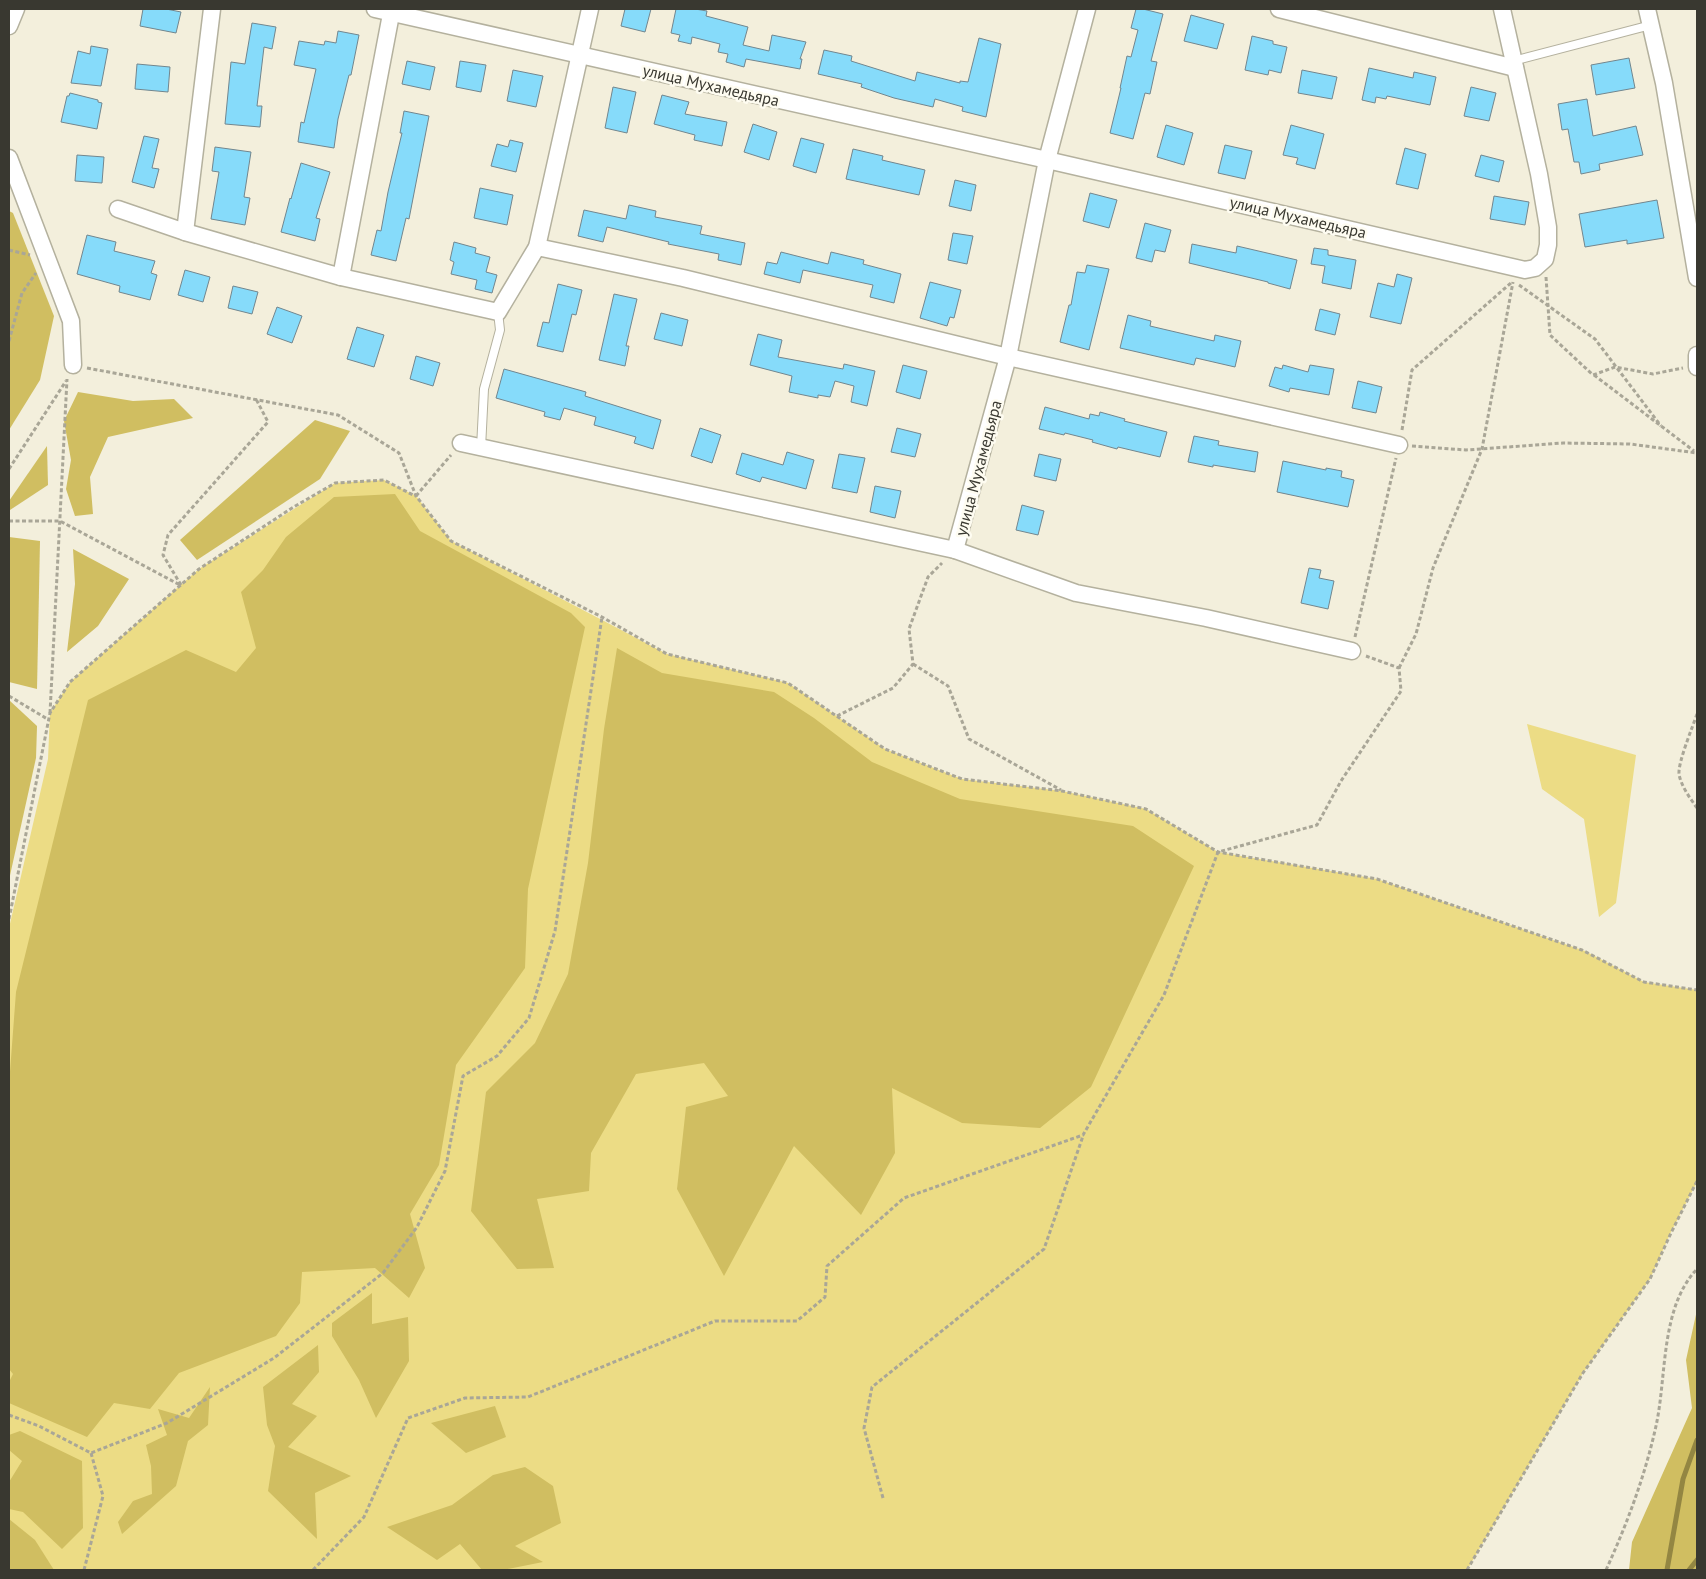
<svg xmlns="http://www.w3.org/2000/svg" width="1706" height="1579" font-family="'PT Sans',sans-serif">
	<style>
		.green { fill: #ecdc85 }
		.forest { fill: #d0be61 }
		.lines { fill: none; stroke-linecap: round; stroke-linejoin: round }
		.stream { stroke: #938642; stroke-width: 5 }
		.building { fill: #86dbfa; stroke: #72868e }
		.service-casing { stroke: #b4b19e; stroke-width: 10 }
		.minor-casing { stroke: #b4b19e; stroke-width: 19 }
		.path { stroke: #a9a697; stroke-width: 3; stroke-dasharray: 4 2.5; stroke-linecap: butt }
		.service { stroke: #fff; stroke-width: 8 }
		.minor { stroke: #fff; stroke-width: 16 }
		.labels { text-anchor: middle; stroke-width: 5; stroke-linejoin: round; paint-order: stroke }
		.street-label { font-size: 16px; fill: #393830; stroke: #fefcf1 }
	</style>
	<rect width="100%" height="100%" fill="#f3efdc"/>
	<g class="green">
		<path d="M384,480l32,16 35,45 216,113 121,29 97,66 77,30 100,12 84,18 72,43 159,27 208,72 59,31 53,8v192l-26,50 -21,47 -67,94 -116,197h-1458v-642l39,-169 2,-46 20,-31 129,-113 136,-86z"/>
		<path d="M1527,724l109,31 -20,148 -17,14 -15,-98 -42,-30z"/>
	</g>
	<g class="forest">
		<path d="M9,211l4,2 41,103 -14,64 -31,50z"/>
		<path d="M78,392l55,9 41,-2 19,19 -85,19 -18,40 3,37 -18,2 -9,-27 5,-29 -7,-39z"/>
		<path d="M315,420l35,11 -30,48 -123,81 -17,-20z"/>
		<path d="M47,446l1,39 -38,25 -1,-3v-6z"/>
		<path d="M395,494l25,37 151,82 14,14 -57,262 -3,79 -69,97 -17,100 -29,49 15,54 -16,30 -34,-30 -73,4 -2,31 -24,33 -97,37 -29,36 -36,-6 -27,34 -78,-34v-21l4,-8 -4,-5v-284l7,-93 72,-292 98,-50 50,22 20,-24 -15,-56 22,-22 23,-33 48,-40z"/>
		<path d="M9,537l31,4 -3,148 -28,-7z"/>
		<path d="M73,549l56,30 -31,47 -31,26 8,-68z"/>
		<path d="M617,648l45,25 112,19 40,26 58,44 88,37 173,27 61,40 -103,221 -51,41 -78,-5 -70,-35 3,65 -34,62 -67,-69 -70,130 -47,-87 9,-82 42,-11 -24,-33 -68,11 -45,79 -2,38 -52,8 17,69 -37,1 -46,-58 15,-119 49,-49 33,-69 20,-111 16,-134z"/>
		<path d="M9,700l28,26 -1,32 -27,122z"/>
		<path d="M372,1293v31l36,-7 1,44 -33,57 -17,-38 -27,-44v-13z"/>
		<path d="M1697,1310v260h-68l3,-28 60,-134 -6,-48z"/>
		<path d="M318,1345l1,27 -27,32 25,12 -29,31 63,29 -36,17 2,46 -49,-48 7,-45 -8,-21 -4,-38z"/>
		<path d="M210,1387l-2,38 -20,16 -12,45 -54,48 -4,-12 15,-21 19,-7 -1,-28 -5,-21 21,-10 -9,-26 31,9z"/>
		<path d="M495,1406l11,31 -40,16 -35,-30z"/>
		<path d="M20,1431l62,30 1,67 -21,21 -39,-37 -14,-3v-27l13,-21 -13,-11v-15z"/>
		<path d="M525,1467l28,19 8,37 -46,23 28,16 -40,8h-21l-22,-26 -23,16 -50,-33 65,-22 41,-30z"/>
		<path d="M9,1519l26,21 19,30h-45z"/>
	</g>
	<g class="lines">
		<g class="stream">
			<path d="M1667,1570l16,-91 14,-39"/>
			<path d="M1689,1570l8,-10"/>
		</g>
	</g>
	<g class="building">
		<path d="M143,9h23l15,3 -5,21 -36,-7z"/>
		<path d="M625,9h26l-6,23 -24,-6z"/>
		<path d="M676,9h19l12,2 -1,5 42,11 -5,18 26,6 3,-16 34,7 -6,17h2l-2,10 -54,-10 -2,8 -18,-5 2,-8 -10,-2 2,-8 -28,-7 -1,7 -13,-3 2,-6 -9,-2z"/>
		<path d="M1136,9h7l20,5 -12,47 6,1 -7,32 -5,-1 -12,46 -23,-6 11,-45h-1l7,-32 4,1 7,-27 -7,-2z"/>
		<path d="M1191,15l33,9 -7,25 -33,-8z"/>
		<path d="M252,23l24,4 -4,22 -8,-2 -7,59h5l-2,21 -35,-3 6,-62 14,2z"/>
		<path d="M338,31l21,4 -8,40h-2l-11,44 -4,29 -36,-6 3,-20 3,1 12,-54 -22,-4 5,-24 25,4 1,-4 11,2z"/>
		<path d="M1252,36l21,5v3l14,3 -6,26 -12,-3 -1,5 -23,-5z"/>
		<path d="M979,38l22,6 -15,73 -24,-6 1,-4 -28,-8 -2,8 -39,-9 -33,-11 1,-3 -44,-10 6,-24 28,6 -1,5 64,20 2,-9 43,11v-2l8,1z"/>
		<path d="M91,46l17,3 -7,37 -30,-3 7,-32 12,3z"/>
		<path d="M1629,58l6,30 -39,7 -5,-30z"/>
		<path d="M407,61l28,6 -5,23 -28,-6z"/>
		<path d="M460,61l26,4 -5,27 -25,-5z"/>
		<path d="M137,64l33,3 -2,25 -33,-3z"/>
		<path d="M1369,68l44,10 1,-6 22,5 -6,28 -43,-9 -1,3 -10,-2 -1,6 -13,-3z"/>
		<path d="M513,70l30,6 -7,31 -29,-6z"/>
		<path d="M1302,70l35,7 -5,22 -34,-6z"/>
		<path d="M613,87l23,5 -9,41 -22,-5z"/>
		<path d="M1471,87l25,6 -7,28 -25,-5z"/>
		<path d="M70,93l28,7v2l4,1 -5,26 -36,-7 6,-26h2z"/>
		<path d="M662,95l27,7 -4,12 42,8 -5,24 -28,-6 1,-5 -41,-11z"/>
		<path d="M1587,99l6,37 43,-10 7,29 -44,9 1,6 -19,4 -2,-12h-5l-6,-33 -6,1 -4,-26z"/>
		<path d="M404,111l25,5 -20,103 -3,-1 -10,43 -25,-6 6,-25 4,1 7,-39 14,-59h-2z"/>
		<path d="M753,124l24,8 -8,28 -25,-8z"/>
		<path d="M1166,125l27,8 -9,32 -27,-8z"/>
		<path d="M1291,125l33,9 -9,35 -19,-5 2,-6 -15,-3z"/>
		<path d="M144,136l15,3 -7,29 7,1 -5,19 -22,-6z"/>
		<path d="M801,138l23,6 -8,29 -23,-7z"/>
		<path d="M510,140l13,3 -7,29 -25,-6 6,-22 11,3z"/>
		<path d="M1225,145l27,6 -7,28 -27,-6z"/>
		<path d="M215,147l36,5 -7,45 6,1 -5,27 -34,-6 8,-47 -7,-1z"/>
		<path d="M1405,148l21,6 -8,35 -22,-5z"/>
		<path d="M853,149l30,7 -1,4 43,10 -6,25 -73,-16z"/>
		<path d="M77,155l27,2 -2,26 -27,-2z"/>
		<path d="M1481,155l23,6 -5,21 -24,-6z"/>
		<path d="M301,163l29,9 -14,46 4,1 -5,22 -34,-9 9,-34 1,1z"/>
		<path d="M955,180l21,5 -5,26 -22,-5z"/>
		<path d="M480,188l33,7 -6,30 -33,-7z"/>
		<path d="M1090,193l27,7 -8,28 -26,-7z"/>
		<path d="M1494,196l35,6 -4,23 -35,-6z"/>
		<path d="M1657,200l7,38 -37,6v-4l-42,7 -6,-33z"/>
		<path d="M629,205l27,6 -1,6 47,9 -2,8 45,9 -4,22 -23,-5 1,-6 -51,-10 1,-2 -62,-15 -4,15 -25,-6 6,-26 42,9z"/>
		<path d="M1145,223l26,7 -6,22 -10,-2 -3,12 -16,-4z"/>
		<path d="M953,233l20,3 -6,28 -19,-4z"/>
		<path d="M87,235l29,7 -2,9 41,10 -4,12 6,2 -7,25 -31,-8 1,-6 -43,-12z"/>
		<path d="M454,242l22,6 -1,5 15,4 -4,15 11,3 -5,18 -17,-4 2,-9 -26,-6 3,-12 -4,-2z"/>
		<path d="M1192,244l44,9 1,-7 60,14 -7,29 -22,-6v-1l-79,-19z"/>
		<path d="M1314,248l14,2v5l28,5 -5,29 -29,-6 3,-17 -14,-2z"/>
		<path d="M781,252l47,12 3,-12 33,8 -1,4 38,10 -7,29 -24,-6 3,-12 -70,-15 -3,13 -36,-9 3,-12 10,2z"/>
		<path d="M1087,265l22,4 -20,81 -29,-8 9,-37h2l6,-33 8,1z"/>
		<path d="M185,270l25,7 -7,25 -25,-7z"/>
		<path d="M1397,274l15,4 -11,46 -31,-7 8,-34 16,4z"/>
		<path d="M930,282l31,8 -7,28 -4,-1 -3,9 -27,-8z"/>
		<path d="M558,284l24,6 -6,25 -4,-1 -9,38 -26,-6 6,-24 6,1z"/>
		<path d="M233,286l25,6 -6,22 -24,-6z"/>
		<path d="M614,294l23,5 -11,47h3l-4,20 -26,-6z"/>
		<path d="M277,307l25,9 -10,27 -25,-9z"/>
		<path d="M1320,309l20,5 -5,21 -20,-5z"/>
		<path d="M661,313l27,7 -6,26 -28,-7z"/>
		<path d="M1128,315l23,6 -1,5 64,15 1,-6 26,6 -6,26 -39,-9 -2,7 -74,-17z"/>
		<path d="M357,327l27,8 -10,32 -27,-8z"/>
		<path d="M758,334l24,6 -4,17 65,12 1,-5 31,7 -8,35 -16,-4 3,-16 -19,-5 -5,16 -12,-2v3l-29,-6 3,-16 -42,-11z"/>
		<path d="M416,356l24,7 -7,23 -23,-7z"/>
		<path d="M903,365l24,6 -7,28 -24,-7z"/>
		<path d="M1283,365l25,7 2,-7 24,4 -5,26 -39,-7 -1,4 -20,-6 6,-19 7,2z"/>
		<path d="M504,369l82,23 -1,4 76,24 -8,29 -19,-6 2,-6 -42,-12 2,-8 -32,-9 -4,12 -16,-4 1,-4 -49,-14z"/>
		<path d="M1358,381l24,6 -6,26 -24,-5z"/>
		<path d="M1045,407l44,12 1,-5 9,2 1,-4 25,7 -1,2 43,11 -7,25 -42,-10 -1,2 -25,-7 1,-2 -28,-7 -1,2 -25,-6z"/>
		<path d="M700,428l21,7 -9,28 -21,-7z"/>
		<path d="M897,428l24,6 -6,23 -24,-5z"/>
		<path d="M1194,436l25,5 -1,4 40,7 -3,20 -42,-7v2l-25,-5z"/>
		<path d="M787,452l27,8 -8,29 -44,-12 -2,5 -24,-8 6,-21 41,12z"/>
		<path d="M839,454l26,4 -8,35 -25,-5z"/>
		<path d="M1039,454l22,5 -5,22 -22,-5z"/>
		<path d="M1283,461l43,9v-2l16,3 -1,6 13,3 -6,27 -71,-15z"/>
		<path d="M875,486l26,5 -6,27 -25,-6z"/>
		<path d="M1022,505l22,6 -6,24 -22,-5z"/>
		<path d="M1309,568l12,2 -2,8 15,3 -6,28 -27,-6z"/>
	</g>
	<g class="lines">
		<g class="service-casing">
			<g id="service">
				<path d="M1513,61l138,-36"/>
				<path d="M481,448l3,-59 16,-59 -2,-18"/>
			</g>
		</g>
		<g class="minor-casing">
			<g id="minor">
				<path d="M375,9l672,151 478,110 10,-2 10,-9 3,-14v-18l-9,-53 -37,-165"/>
				<path d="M1279,9l236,59"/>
				<path d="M1647,9l17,74 33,195"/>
				<path d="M9,26l7,-17"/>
				<path d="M9,158l62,163 2,44"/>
				<path d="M118,209l67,23 156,45 157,35 39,-65 53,-238"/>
				<path d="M185,232l27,-223"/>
				<path d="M537,247l146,31 325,79 391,88"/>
				<path d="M341,277l51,-268"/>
				<path d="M1697,355v12"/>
				<path d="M461,443l494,107 121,43 130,25 146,33"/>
				<path d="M955,550l53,-193 39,-197 40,-151"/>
			</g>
		</g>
		<g class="path">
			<path d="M9,250l21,5"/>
			<path d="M1546,277l4,58 43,40 22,-8 38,7 30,-6"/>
			<path d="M1519,285l76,54 66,87"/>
			<path d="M9,341l13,-48 14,-20"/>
			<path d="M87,368l251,47 61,38 17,43 35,45 151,76 65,37 121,29 97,66 77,30 100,12 84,18 72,43 159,27 205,71 62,32 53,8"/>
			<path d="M1594,375l100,76"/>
			<path d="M1402,430l10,-60 100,-88"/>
			<path d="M1412,446l54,4 97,-7 67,1 67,9"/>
			<path d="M9,469l57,-88"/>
			<path d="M416,496l35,-41"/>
			<path d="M9,521h51l120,64"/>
			<path d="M181,585l-18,-30 5,-20 100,-113 -12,-23"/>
			<path d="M1355,637l41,-179"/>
			<path d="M913,664l35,22 21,53 92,51"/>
			<path d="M1399,668l17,-34 17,-66 49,-119 31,-167"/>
			<path d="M9,696l40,24"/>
			<path d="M50,713l17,-334"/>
			<path d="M1697,714c-4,12 -19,48 -18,60 2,12 11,24 18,34"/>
			<path d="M837,716l56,-28 20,-24 -4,-35 19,-52 14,-14"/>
			<path d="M9,919l41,-206 20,-31 129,-113 93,-61 43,-25 49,-3 31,16"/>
			<path d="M9,1415l30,11 52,27 76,-30 107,-65 109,-85 34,-46 28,-56 18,-95 34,-20 32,-38 26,-87 47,-314"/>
			<path d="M883,1498l-19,-70 8,-41 172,-138 39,-113"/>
			<path d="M84,1570l19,-74 -12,-43"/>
			<path d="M313,1570l51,-53 44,-99 57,-20 63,-1 187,-76h82l28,-24 2,-31 77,-68 179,-63 81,-140 54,-143 99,-27 24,-44 60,-90 -2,-23 -33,-12"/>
			<path d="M1467,1570l116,-197 67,-94 21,-46 26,-52"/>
			<path d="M1606,1570c21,-46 39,-94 50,-144 11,-50 4,-118 41,-157"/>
		</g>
		<use href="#service" class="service"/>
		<use href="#minor" class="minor"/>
	</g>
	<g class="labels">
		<g class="street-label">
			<text transform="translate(711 85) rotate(13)" y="6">улица Мухамедьяра</text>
			<text transform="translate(1298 217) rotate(13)" y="6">улица Мухамедьяра</text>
			<text transform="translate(978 468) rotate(-75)" y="6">улица Мухамедьяра</text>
		</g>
	</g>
	<rect width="1706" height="1579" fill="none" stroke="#393830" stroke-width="20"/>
</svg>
